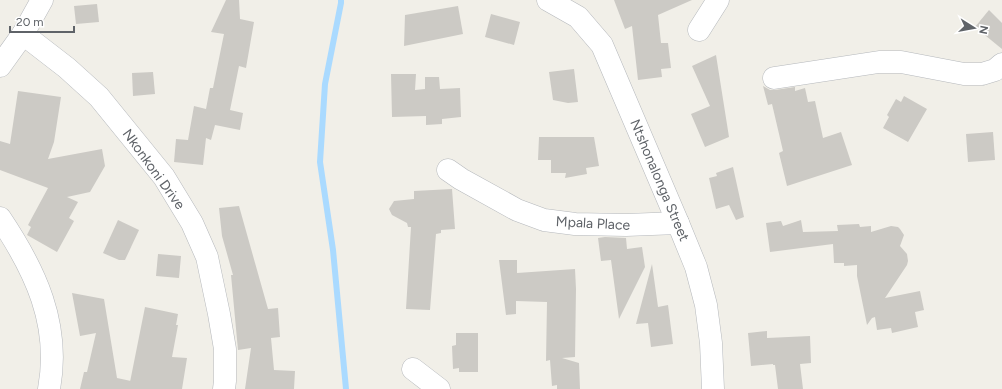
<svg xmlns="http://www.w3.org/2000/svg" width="1002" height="389" font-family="Figtree,sans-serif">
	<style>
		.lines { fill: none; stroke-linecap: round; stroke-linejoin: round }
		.stream { stroke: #aadaff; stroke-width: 6 }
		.building { fill: #cccac5 }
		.minor-casing { stroke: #b5b8bc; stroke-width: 23 }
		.minor { stroke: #fff; stroke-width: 22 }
		.labels { text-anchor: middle; stroke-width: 3.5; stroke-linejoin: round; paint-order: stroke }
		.street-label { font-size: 14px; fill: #5f6368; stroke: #fff }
	</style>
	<rect width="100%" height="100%" fill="#f1efe8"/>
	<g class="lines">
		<path class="stream" d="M341,0v3l-16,81 -5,78 13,88 13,139"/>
	</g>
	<g class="building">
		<path d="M226,0h13l1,19 14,3 -8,46 -7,-2 -9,44 13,3 -3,17 -25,-5 -4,15 -5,-2 -3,27 -29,-3 2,-23 12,1 6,-34 12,3 4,-21h3l11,-54 -13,-2z"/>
		<path d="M614,0h78l-34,15 3,28h7l3,25 -10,1 1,8 -24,3 -6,-54 -7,3z"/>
		<path d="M97,4l2,18 -23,2 -2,-18z"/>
		<path d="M458,6l5,28 -59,12 1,-31z"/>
		<path d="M989,10l13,13v26l-27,-22z"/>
		<path d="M491,14l29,8 -6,23 -29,-8z"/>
		<path d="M716,55l13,82 -24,10 -14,-33 19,-8 -18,-40z"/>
		<path d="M574,69l4,33 -10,1 -15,-3 -4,-28z"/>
		<path d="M153,72l2,22 -22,2 -1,-23z"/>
		<path d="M391,74h25l-1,16 10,-1v-12h14l1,12 20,-1 1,29 -19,2v5l-16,1v-9l-34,1z"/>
		<path d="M763,86l7,4h5l20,-3v4l10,-3 3,14 7,-1 8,37 18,-6 11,33 -65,21 -8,-33 4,-2 -11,-47 -4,1z"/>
		<path d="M18,91l43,6 -7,45 -6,17 54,-10 3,17 -15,26 -23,5 11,5 -9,16 5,3 -17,31 -30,-17 4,-8 -3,-2 20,-37 -48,-18v-29l10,3z"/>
		<path d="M904,96l23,13 -19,33 -25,-14 6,-11 -2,-2 9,-16 5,3z"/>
		<path d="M993,132l2,28 -27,2 -2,-28z"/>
		<path d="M539,137h55l5,29 -13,2 1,6 -22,4 1,-5h-15v-13h-13z"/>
		<path d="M733,167l11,50 -8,3 -7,-15 -13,4 -7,-31 8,-2 -1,-3z"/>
		<path d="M452,189l3,40 -14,1v3l-5,1 -6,76 -24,-1 5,-82h-3l-1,-4 -15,-8 -3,-6 5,-8 20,-2v-8z"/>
		<path d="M239,206l29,103 10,-1 2,29 -9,1 3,32 21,1 -1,18h-49l6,-41 -13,2 -7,-75h2l-11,-39 -3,-28z"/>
		<path d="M118,220l21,10 -14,30h-6l-16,-7z"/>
		<path d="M801,220l2,12 35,-1 -1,-6 22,-1 1,3 11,-1v6l20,-6 7,1 2,2 4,6 -4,11 7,8 1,7 -1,4 -22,33 35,-7 4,19 -9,2 3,15 -26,6 -1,-5 -14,2 -2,-13 -3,1 -5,7 -10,-49v-11l-13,1v-3h-10l-1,-19 -63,8 -4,-29 15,-2 2,5z"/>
		<path d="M605,237l21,1 1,11 15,-2 3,20 -26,52 -8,-59 -10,1 -3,-23z"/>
		<path d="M158,254l23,2 -2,22 -23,-2z"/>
		<path d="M499,260h18v13l58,-4 1,20 -1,68 -13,1 17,5 1,26h-23v-4l-5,1 -2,-26 -4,1 1,-59 -31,-1v13l-10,1z"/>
		<path d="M652,264l6,43 10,-2 5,39 -22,3 -3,-24 -12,1z"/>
		<path d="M72,293l32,6 13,79 14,3 -1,1 15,-75 33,7 -2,11h2l-6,32 15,1 -5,31h-102l4,-17h3l9,-39 -16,3z"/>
		<path d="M767,331v7l43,-2 1,27 -11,1 3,25h-25l-3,-24h-2v-1l-22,2 -3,-33z"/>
		<path d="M456,333h22v39h-19v-4l-6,1 -1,-23 4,-1z"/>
	</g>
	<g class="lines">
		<g class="minor-casing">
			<g id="minor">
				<path d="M548,0l30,17 24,28 76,178 18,44 10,38 5,38 2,46"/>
				<path d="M699,30l19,-30"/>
				<path d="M23,34l44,34 32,29 65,80 28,46 15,34 12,57 6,35v32l-1,8"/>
				<path d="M0,66l23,-32 19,-34"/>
				<path d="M774,78l105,-16h22l63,12h18l13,-4 7,-6"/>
				<path d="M448,170l13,9 56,31 27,10 31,4 51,1 52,-2"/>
				<path d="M0,218c35,52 61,106 49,171"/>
				<path d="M413,369l26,20"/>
			</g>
		</g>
		<use href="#minor" class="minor"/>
	</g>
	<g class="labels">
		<g class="street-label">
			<text transform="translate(154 169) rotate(54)" y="5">Nkonkoni Drive</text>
			<text transform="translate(660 180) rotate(67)" y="5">Ntshonalonga Street</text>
			<text transform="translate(593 223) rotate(3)" y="5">Mpala Place</text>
		</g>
	</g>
	<g transform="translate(974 28) rotate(101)" stroke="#ffffff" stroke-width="3" paint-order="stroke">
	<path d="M0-3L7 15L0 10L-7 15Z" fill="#5f6368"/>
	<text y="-6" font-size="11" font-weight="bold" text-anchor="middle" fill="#5f6368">N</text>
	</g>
	<path d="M10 26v6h64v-6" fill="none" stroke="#5f6368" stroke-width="2"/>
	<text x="16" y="26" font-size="12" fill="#5f6368" stroke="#ffffff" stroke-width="3" paint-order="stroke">20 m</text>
</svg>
